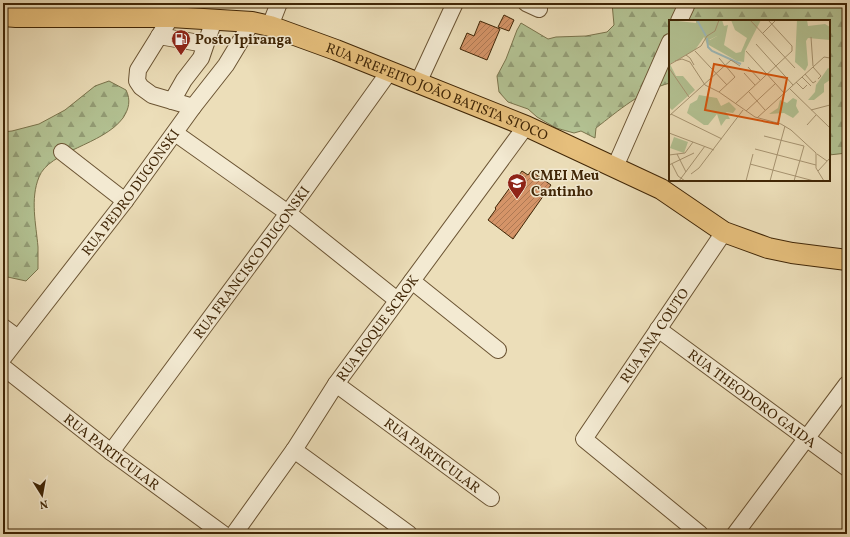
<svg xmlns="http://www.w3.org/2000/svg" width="850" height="537" font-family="Vollkorn,serif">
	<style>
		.forest { fill: url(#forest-firs); stroke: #7a744c }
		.building { fill: url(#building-hatch); stroke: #402606 }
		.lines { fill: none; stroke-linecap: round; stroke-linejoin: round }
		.minor-casing { stroke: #6b5433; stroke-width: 18 }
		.major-casing { stroke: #402606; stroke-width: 22 }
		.minor { stroke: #f3ead2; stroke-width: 16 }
		.major { stroke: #e6bf7c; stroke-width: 20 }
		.labels { text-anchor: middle; stroke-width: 3; stroke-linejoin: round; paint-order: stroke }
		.poi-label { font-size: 14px; font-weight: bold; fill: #402606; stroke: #f3ead2; text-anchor: start }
		.street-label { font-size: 14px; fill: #402606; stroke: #f3ead2 }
		.inset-river { fill: none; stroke: #9dbaba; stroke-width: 2 }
		.inset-road { fill: none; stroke: #a79471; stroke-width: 1 }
		.view { fill: #d7540b; fill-opacity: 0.15; stroke: #d7540b; stroke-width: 2 }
		.inset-edge { fill: none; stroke: #402606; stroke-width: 2 }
	</style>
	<defs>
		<pattern id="forest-firs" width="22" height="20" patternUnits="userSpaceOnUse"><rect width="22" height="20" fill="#b3c293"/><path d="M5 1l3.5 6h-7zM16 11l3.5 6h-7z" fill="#939d76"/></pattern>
		<pattern id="building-hatch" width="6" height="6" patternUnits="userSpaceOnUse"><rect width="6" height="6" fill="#d59468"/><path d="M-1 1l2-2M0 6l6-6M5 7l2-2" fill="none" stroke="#ae7954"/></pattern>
	</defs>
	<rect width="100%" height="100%" fill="#ecdeb9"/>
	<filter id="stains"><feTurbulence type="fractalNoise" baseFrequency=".005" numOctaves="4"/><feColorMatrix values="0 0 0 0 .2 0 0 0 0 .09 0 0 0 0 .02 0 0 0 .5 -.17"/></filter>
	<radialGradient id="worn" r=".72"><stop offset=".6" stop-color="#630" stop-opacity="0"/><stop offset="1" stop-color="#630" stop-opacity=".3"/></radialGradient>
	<g class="forest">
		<path d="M612,3h235v150l-18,2v-134h-159v62c-28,7 -52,28 -74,45l-1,10 -14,-7 -7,2 -18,-5 -19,-11 -9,-8 -20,-7 -9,-10 -2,-16 9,-17 11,-29 4,-7 27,16 8,-2 30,-1 21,-4 7,-7z"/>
		<path d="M109,81l17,9c5,10 3,19 -3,28 -20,27 -74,33 -84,59 -9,22 -3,47 -1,70 0,7 0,15 0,22l-12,12 -23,-5v-144l9,-1 27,-7 26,-14 30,-24z"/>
	</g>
	<g class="building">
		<path d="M504,15l10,5 -5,11 -11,-4z"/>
		<path d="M480,21l20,8 -13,31 -27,-11 7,-16 7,3z"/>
		<path d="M522,171l6,4 3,-4 20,14 -38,54 -25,-19 8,-11 -1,-1z"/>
	</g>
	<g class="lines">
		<g class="minor-casing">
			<g id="minor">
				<path d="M526,3l13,6"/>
				<path d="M171,17l-33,53 -1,11 4,6 11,8 41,12"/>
				<path d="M679,21l7,-15"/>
				<path d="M270,26l9,-23"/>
				<path d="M159,36l46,8"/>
				<path d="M418,83l37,-80"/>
				<path d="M172,101l12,-21 17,-22 13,-38"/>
				<path d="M175,133l113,80 109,87"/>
				<path d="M62,152l63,49"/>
				<path d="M615,167l55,-125"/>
				<path d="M412,281l86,69"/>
				<path d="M3,327l15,11"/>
				<path id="s1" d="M658,329l189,139"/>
				<path id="s2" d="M3,358l122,-157 68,-94 33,-42 26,-43"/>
				<path id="s3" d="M3,367l108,85 112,82"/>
				<path id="s4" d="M336,384l155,114"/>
				<path d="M294,450l115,84"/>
				<path id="s5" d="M111,452l177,-239 101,-141"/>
				<path id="s6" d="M234,534l60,-84 42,-66 190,-258"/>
				<path id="s7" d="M700,534l-116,-95 140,-207"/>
				<path d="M735,534l112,-150"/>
			</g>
		</g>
		<g class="major-casing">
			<g id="major">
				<path id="s8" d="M3,16l13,1h155l81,5 18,4 66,24 190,76 135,63 63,43 44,16 24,5 55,7"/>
			</g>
		</g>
		<use href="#minor" class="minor"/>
		<use href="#major" class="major"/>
	</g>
	<defs>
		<g id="fuel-pin" transform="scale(1)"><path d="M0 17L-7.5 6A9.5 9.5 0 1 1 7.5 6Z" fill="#8f2418" stroke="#f3ead2"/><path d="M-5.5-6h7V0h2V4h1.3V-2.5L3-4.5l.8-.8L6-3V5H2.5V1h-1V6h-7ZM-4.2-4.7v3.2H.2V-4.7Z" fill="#fff"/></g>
		<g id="school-pin" transform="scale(1)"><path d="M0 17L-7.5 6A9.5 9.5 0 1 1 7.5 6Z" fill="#8f2418" stroke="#f3ead2"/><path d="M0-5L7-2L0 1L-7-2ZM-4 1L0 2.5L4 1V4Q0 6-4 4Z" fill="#fff"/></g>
	</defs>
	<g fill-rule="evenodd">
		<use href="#fuel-pin" x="181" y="39"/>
		<use href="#school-pin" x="517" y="183"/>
	</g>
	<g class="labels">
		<g class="poi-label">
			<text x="195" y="44">Posto Ipiranga</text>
			<text x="531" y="180">CMEI Meu<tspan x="531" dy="16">Cantinho</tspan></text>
		</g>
		<g class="street-label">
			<text dy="5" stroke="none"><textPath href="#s8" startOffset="447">RUA PREFEITO JOÃO BATISTA STOCO</textPath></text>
			<text dy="5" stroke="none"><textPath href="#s2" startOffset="209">RUA PEDRO DUGONSKI</textPath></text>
			<text dy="5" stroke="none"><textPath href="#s5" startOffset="236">RUA FRANCISCO DUGONSKI</textPath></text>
			<text dy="5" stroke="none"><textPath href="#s6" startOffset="251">RUA ROQUE SCROK</textPath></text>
			<text dy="5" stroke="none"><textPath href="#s7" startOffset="275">RUA ANA COUTO</textPath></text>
			<text dy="5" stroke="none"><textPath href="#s1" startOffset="117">RUA THEODORO GAIDA</textPath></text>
			<text dy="5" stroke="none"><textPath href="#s3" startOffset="138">RUA PARTICULAR</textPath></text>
			<text dy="5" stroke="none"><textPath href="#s4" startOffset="120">RUA PARTICULAR</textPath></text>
		</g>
	</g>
	<g transform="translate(669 20)">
		<rect width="161" height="161" fill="#ecdeb9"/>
		<path d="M0,0l27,3v-3h21l2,8 -2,8 -8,4 -5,-3 -9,13 -25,14 6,12h7l12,14 -23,20 -3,-3z" fill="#b3c293"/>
		<path d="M48,0h5l2,6 4,-1 -4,20 12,8 5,-1 6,-14 -12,-8 -4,-10h30l-16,31 -1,11 -7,-1 -30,-17 -3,-7 6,3 7,-4zM128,0h10l1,6 17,-2 5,3v13l-22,-2 -2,3 2,24 -3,6 -10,-9zM159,48l2,1v11l-6,4v8l-10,8h-6l7,-8 1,-7zM30,75l18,3 4,8 8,-4 7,7 -3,4 -7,-1 4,7h-4l-5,7 -4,-12 -9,11h-4l-17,-12 3,-9 7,-4zM124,78l4,2 -1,6 3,6 -6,6 -9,-5 -15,1 9,-6 2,-8 7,3z" fill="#b3c293"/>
		<path d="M5,117l14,5 -4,11 -14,-5z" fill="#b3c293"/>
		<path class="inset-river" d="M28,0l9,16M38,18l1,9 4,4 29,13"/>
		<path class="inset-road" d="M81,0l45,48M94,13l13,-13M142,17l2,29M87,24l37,41M26,31l32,34M77,31l38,42M17,35l15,-9 6,-10 8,-5 4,-11M50,38l16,19 -16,15M6,41l7,-2 8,3 15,23 14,7 36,25 26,7 10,6 25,23v15l8,13M0,45l17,-10 4,3 4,7M79,47l12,13M144,47l8,9 -3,3M0,48l20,29M75,53l11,12M136,54l8,9 3,-2M133,57l9,9M127,62l7,7 4,-4M120,68l41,40M80,72l16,18M66,84l57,-53v-5l-24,-26M142,90l19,-5M77,91l30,-28M2,94l51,25M0,96l62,-56 9,6M88,98l67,-61 6,1M138,105l9,-10M0,113l45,17M95,116l40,10M86,129l61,16M8,134l9,18M148,134l10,7M0,135l16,-2 8,-11M3,144l6,12 7,5M81,144l64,17M0,145l25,-12M149,151l12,-13M22,154l8,-6 44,-58M10,161l26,-35M77,161l7,-27M101,161l15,-55M125,161l10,-35"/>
		<path class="view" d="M45,44l73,14 -9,46 -73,-14z"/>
		<rect width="161" height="161" class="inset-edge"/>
	</g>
	<rect width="850" height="537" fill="none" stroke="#ecdeb9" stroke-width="16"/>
	<rect x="4" y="4" width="842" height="529" fill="none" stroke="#402606" stroke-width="2"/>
	<rect x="8" y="8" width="834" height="521" fill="none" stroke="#402606"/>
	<g transform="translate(42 495) rotate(169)" stroke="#f3ead2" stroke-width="3" paint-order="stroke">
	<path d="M0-3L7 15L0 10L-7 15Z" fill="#402606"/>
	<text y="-6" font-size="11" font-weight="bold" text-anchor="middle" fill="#402606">N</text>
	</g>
	<rect width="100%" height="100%" filter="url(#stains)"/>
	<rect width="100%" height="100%" fill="url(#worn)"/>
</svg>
